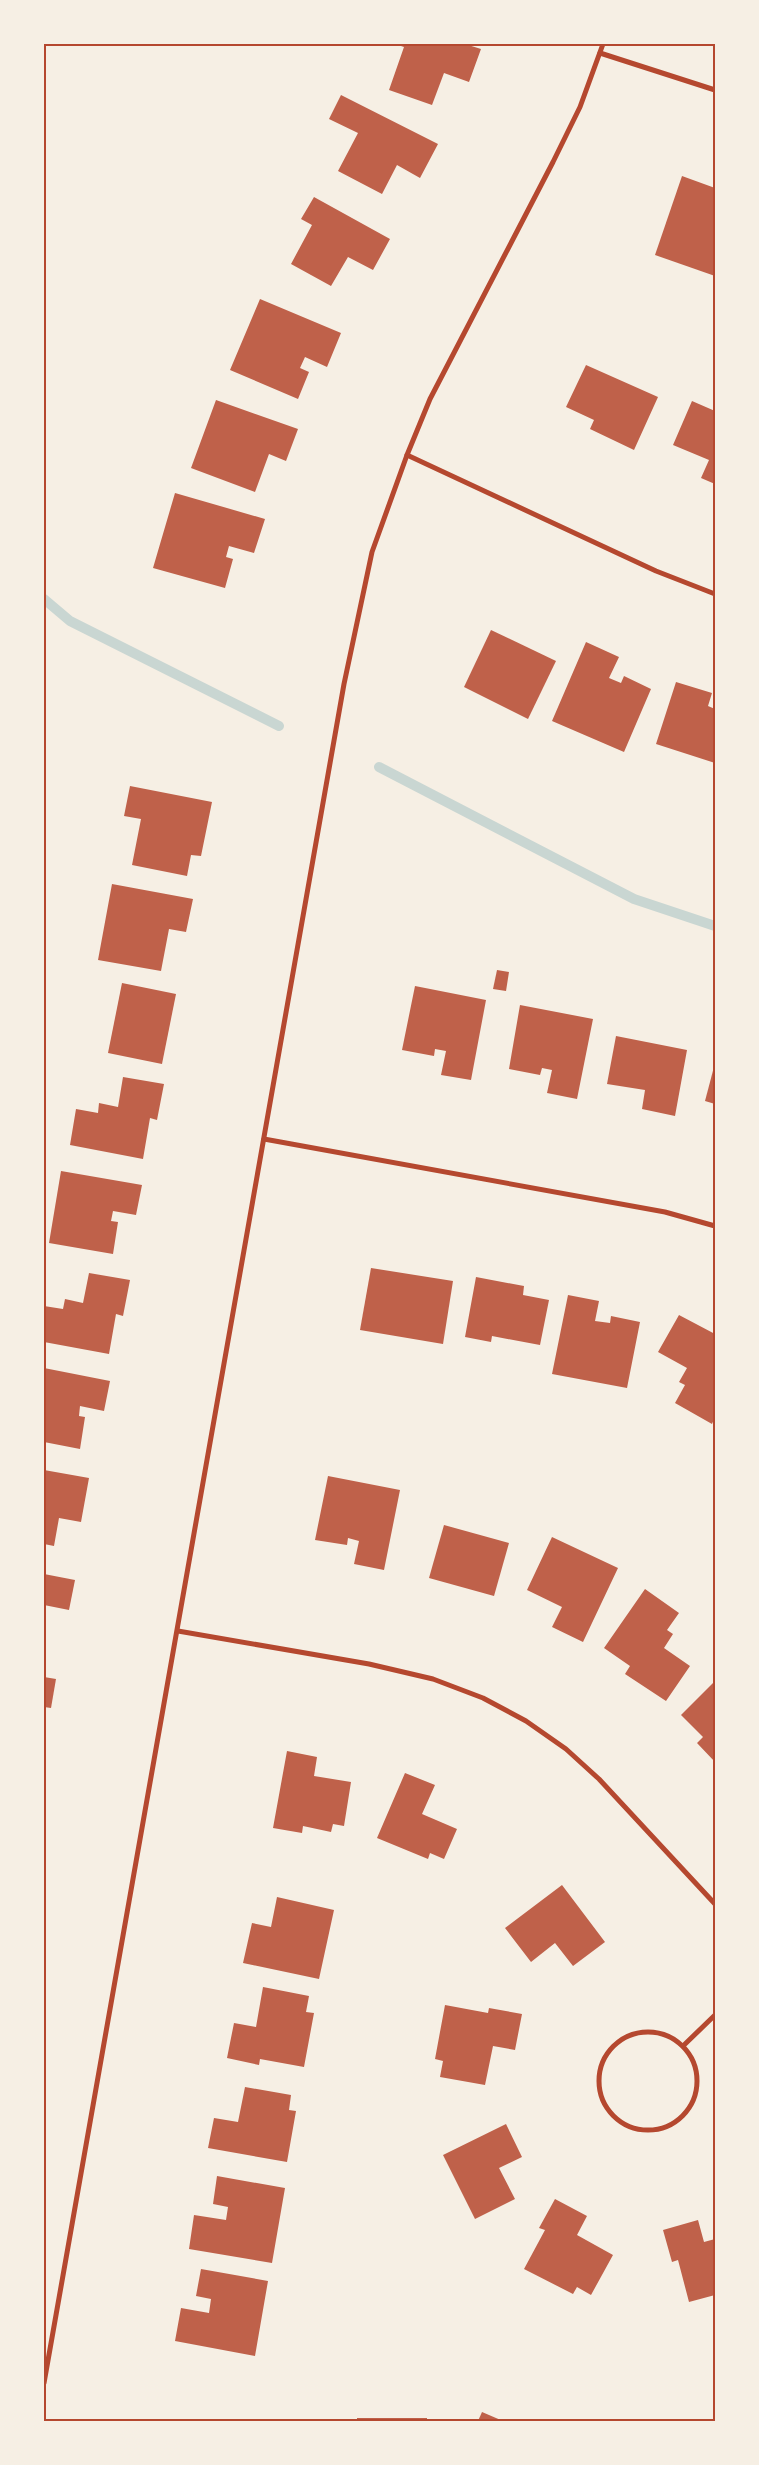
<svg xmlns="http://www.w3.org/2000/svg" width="759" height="2465" font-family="Helvetica,sans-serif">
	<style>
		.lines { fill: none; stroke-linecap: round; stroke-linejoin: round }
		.stream { stroke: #c9d6d2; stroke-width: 10 }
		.building { fill: #bf614a }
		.minor { stroke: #b5482f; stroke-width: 5 }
		.neatline { fill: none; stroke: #b5482f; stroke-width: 2 }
	</style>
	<rect width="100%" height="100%" fill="#f6efe4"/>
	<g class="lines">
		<g class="stream">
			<path d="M44,599l26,22 209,105"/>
			<path d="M379,767l255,132 81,27"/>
		</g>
	</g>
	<g class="building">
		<path d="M395,44h70l16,5 -12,33 -25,-9 -12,32 -43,-15 15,-43z"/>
		<path d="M341,95l97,49 -18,34 -23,-13 -15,29 -44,-23 20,-38 -29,-14z"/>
		<path d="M682,176l33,12v88l-60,-21z"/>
		<path d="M314,197l76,42 -17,31 -25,-13 -17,29 -40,-22 21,-39 -11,-6z"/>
		<path d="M260,299l81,34 -14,34 -22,-10 -5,11 9,4 -11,27 -68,-29z"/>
		<path d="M586,365l72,32 -24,53 -44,-21 4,-9 -28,-13z"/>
		<path d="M216,400l82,29 -12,32 -17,-7 -14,38 -64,-24z"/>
		<path d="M692,401l23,10v73l-14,-6 8,-18 -36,-15z"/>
		<path d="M175,493l90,26 -11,34 -25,-7 -3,11 7,2 -8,29 -72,-20z"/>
		<path d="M491,630l65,31 -28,58 -64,-32z"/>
		<path d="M586,642l33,15 -10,21 12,5 3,-7 27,13 -27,63 -72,-31z"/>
		<path d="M676,682l36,11 -4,13 7,3v54l-59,-19z"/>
		<path d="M130,786l82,16 -11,54 -10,-1 -4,21 -55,-11 9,-46 -17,-3z"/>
		<path d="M112,884l81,15 -7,33 -17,-3 -8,42 -63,-11z"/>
		<path d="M497,970l12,2 -3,19 -13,-2z"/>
		<path d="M122,983l54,11 -14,70 -54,-11z"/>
		<path d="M415,986l71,14 -15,80 -30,-5 5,-24 -11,-2 -1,7 -32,-6z"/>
		<path d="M520,1005l73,14 -16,80 -30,-6 5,-23 -10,-2 -2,7 -31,-6z"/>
		<path d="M616,1036l71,14 -12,66 -33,-7 3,-19 -38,-6z"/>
		<path d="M715,1063v41l-10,-3z"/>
		<path d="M123,1077l41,7 -7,36 -7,-2 -7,41 -73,-14 6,-36 22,4 1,-10 19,4z"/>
		<path d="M61,1171l81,14 -6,30 -23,-4 -2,10 7,1 -5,32 -64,-11z"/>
		<path d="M371,1268l82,13 -10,63 -83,-14z"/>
		<path d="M89,1273l41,7 -7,36 -7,-2 -7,40 -65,-12v-36l19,3 2,-10 18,4z"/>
		<path d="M476,1277l48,9 -1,9 26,5 -9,45 -48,-9 -1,6 -26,-5z"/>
		<path d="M568,1295l31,6 -4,20 15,2 1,-7 29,6 -13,66 -75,-14z"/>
		<path d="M679,1315l36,19v83l-3,7 -37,-21 10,-18 -6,-3 8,-14 -29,-16z"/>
		<path d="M44,1368l66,13 -6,30 -24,-5 -1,10 6,1 -5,32 -36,-7z"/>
		<path d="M44,1470l45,8 -8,44 -22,-4 -5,28 -10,-2z"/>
		<path d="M328,1476l72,14 -16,80 -30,-6 5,-23 -11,-3 -1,7 -32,-5z"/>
		<path d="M444,1525l65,18 -15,53 -65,-18z"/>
		<path d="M552,1537l66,31 -35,74 -31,-15 10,-20 -35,-17z"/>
		<path d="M44,1574l31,6 -6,30 -25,-5z"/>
		<path d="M645,1589l34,24 -12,17 6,4 -9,14 26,18 -24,35 -41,-27 5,-8 -26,-18z"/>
		<path d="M44,1677l12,2 -5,29 -7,-1z"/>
		<path d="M715,1681v81l-18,-19 6,-6 -22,-22z"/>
		<path d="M287,1751l30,6 -3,19 37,6 -7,44 -11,-2 -2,8 -28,-6 -1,7 -29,-5z"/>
		<path d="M405,1773l30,12 -13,29 35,15 -13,30 -14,-6 -2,6 -51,-21z"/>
		<path d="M562,1885l43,57 -32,24 -18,-23 -24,19 -26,-34z"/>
		<path d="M277,1897l57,13 -15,69 -76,-16 9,-40 19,4z"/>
		<path d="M263,1987l46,9 -3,16 8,1 -10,54 -44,-8 -1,6 -32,-7 7,-35 22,4z"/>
		<path d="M445,2005l43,8 1,-5 33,6 -7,36 -22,-4 -8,39 -45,-8 3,-16 -8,-2z"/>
		<path d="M245,2087l46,8 -2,15 7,1 -9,51 -79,-14 6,-30 24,4z"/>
		<path d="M506,2124l16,33 -23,11 16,31 -40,20 -32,-64z"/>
		<path d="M217,2176l68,12 -13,75 -83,-14 5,-34 32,5 2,-13 -15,-3z"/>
		<path d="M555,2199l32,17 -10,19 36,20 -22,40 -14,-8 -4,7 -49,-25 21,-39 -6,-2z"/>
		<path d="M698,2220l6,22 11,-3v56l-26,7 -11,-42 -6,2 -9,-32z"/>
		<path d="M201,2269l67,12 -13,75 -80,-15 6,-33 28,5 2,-14 -15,-3z"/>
		<path d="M482,2412l21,9h-25z"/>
		<rect x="357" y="2418" width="70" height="3"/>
	</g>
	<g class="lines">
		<g class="minor">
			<path d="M600,53l115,37"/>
			<path d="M407,455l249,116 59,23"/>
			<path d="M264,1139l401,73 50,14"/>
			<path d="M178,1631l191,33 64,15 50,19 43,23 40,28 33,30 116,125"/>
			<circle cx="648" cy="2081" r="49"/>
			<path d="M683,2046l32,-31"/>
			<path d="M44,2383l300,-1699 28,-132 35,-97 23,-56 123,-237 27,-55 23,-63"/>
		</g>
	</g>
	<rect width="759" height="2465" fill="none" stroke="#f6efe4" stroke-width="90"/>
	<rect x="45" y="45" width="669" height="2375" class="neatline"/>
</svg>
